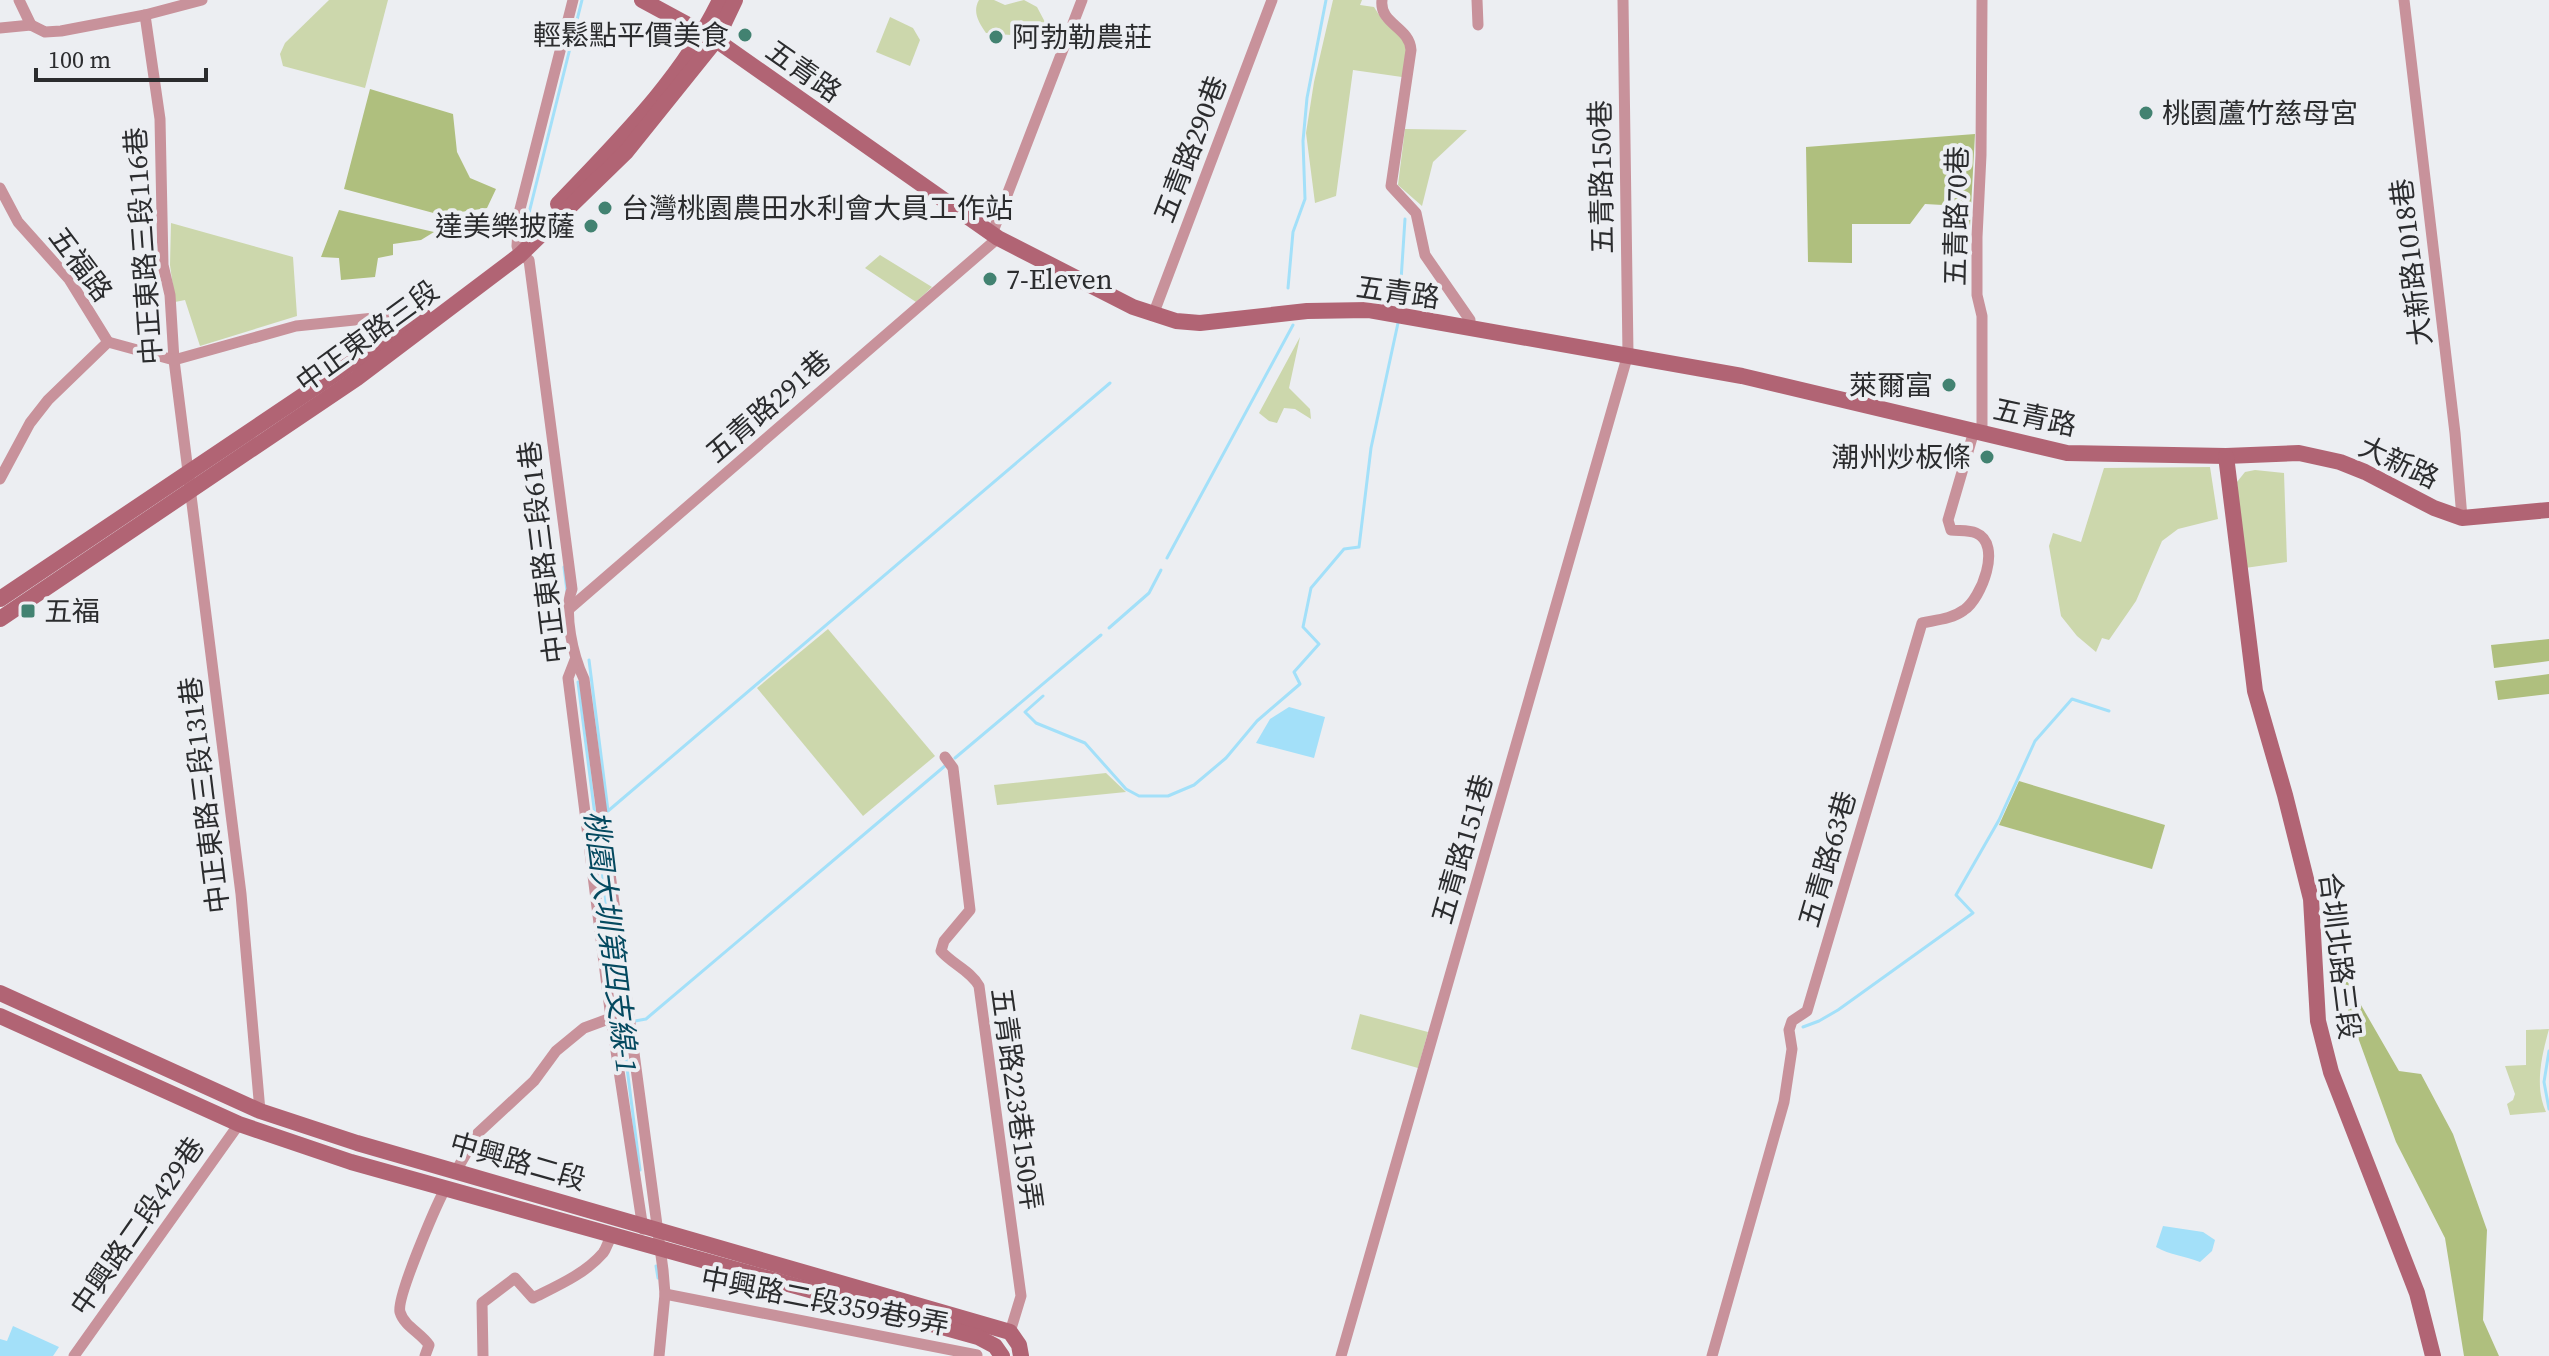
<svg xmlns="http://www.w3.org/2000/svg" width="2549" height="1356" font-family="'Source Serif 4','Noto Sans TC',serif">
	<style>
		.green { fill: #ccd7ac }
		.forest { fill: #afbf7e }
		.water { fill: #a3e0f9 }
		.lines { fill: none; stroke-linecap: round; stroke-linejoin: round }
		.stream { stroke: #a3e0f9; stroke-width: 3 }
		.street { stroke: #c8929b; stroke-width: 11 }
		.secondary { stroke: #b16474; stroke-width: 16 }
		.poi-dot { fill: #428271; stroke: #eceef2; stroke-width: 3 }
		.labels { text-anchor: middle; stroke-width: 8; stroke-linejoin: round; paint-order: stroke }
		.poi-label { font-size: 28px; fill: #2b2c2e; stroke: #eceef2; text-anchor: start }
		.street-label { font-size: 28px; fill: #2b2c2e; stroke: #eceef2 }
		.water-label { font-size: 30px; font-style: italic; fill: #04495f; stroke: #eceef2 }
	</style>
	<rect width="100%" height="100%" fill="#eceef2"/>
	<g class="green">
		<path d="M329,0h59l-23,88 -82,-22 -3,-12 5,-11z"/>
		<path d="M979,0h15l11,5 19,-5 13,7 9,17 -6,12 -21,-8 -8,7 -25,-2c-7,-10 -14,-21 -7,-33z"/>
		<path d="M1333,0h29l-2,5 14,2 9,14 20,13 5,11 -6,32 -49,-7 -17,126 -21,7 -9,-70 8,-51z"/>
		<path d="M890,17l23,11 7,12 -10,26 -34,-14z"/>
		<path d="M1405,129l62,1 -34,32 -11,44 -24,-21z"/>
		<path d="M171,223l122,34 4,59 -97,30 -15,-46 -10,2 -5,-37z"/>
		<path d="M880,255l52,32 -16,15 -51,-34z"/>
		<path d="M1300,337l-11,51 21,21 1,10 -16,-10 -11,-1 -7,15 -8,-2 -10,-8z"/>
		<path d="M2210,467l8,52 -40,10 -16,12 -26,60 -27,39 -7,-2 -6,14 -19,-16 -16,-20 -12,-70 4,-13 28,9 23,-74z"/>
		<path d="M2255,470l29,3 3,89 -42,6 -8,-86 8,-10z"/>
		<path d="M828,629l107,127 -72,60 -106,-128z"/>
		<path d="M1106,773l20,19 -129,13 -3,-20z"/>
		<path d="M1360,1014l68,18 -10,36 -67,-19z"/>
		<path d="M2549,1029c-7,26 -15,57 -3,83l-36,3 -3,-11 6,-4 2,-6 -10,-28 21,-1v-35z"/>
	</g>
	<g class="forest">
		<path d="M370,89l83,25 4,38 13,26 26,11 -9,19 -46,7 -97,-26z"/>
		<path d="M1975,134l-5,92 -27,-21 -18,-1 -15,20h-58v39l-44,-1 -2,-115z"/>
		<path d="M339,210l95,22 -13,8 -28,4v11l-15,3 -3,19 -34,3 -2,-22 -18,-1z"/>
		<path d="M2549,639v22l-55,7 -3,-23z"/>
		<path d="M2549,674v20l-51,6 -3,-19z"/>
		<path d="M2019,781l146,44 -13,44 -153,-44z"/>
		<path d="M2335,960l64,111 22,3 32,60 34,96 -4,90 16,36h-35l-19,-118 -49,-96 -48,-132z"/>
	</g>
	<g class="water">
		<path d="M1289,707l36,10 -11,41 -58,-15 14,-24z"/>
		<path d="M2163,1226l40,6 12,8 -3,11 -12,11c-15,-6 -30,-7 -44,-15z"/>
		<path d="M13,1326l46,21 -6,9h-53v-17l7,2z"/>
	</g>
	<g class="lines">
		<g class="stream">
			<path d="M528,217l54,-217"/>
			<path d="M1288,288l5,-56 12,-33 -2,-58 4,-43 19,-98"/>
			<path d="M1399,311l6,-92"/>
			<path d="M1167,558l126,-233"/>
			<path d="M564,567l3,24"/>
			<path d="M1109,628l40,-35 12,-23"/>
			<path d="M589,660l19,151 502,-428"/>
			<path d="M578,682l62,488"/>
			<path d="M1043,696l-18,16 11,11 49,20 41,46 13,7h29l26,-11 32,-27 31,-37 43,-37 -6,-12 25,-28 -16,-17 8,-39 33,-39 15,-2 12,-99 27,-125"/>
			<path d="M955,758l146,-123"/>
			<path d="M635,1021l11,-2 300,-254"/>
			<path d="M1803,1027l16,-6 19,-11 135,-97 -17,-18 43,-75 36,-79 37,-42 37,12"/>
			<path d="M2549,1051l-5,31 5,27"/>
			<path d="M656,1266l2,12"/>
		</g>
		<g class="street">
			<path d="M19,0l12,25"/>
			<path d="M573,0l-54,213 -2,33 3,9 9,5 43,329c-9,24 1,67 12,90l79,591 2,24 -6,62"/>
			<path d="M1382,0c-3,24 28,27 29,50l-20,136 25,27 9,42 45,65 -1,9"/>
			<path d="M1477,0l1,25"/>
			<path d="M1982,0l-1,155 -4,82v58l5,21v117"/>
			<path d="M2404,0l51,433 7,85"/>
			<path d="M145,15l15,104 3,146 7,30 4,65 67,534 19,217"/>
			<path d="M31,25l14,7 16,-1 84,-16 57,-15"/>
			<path d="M0,28l31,-3"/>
			<path d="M0,188l18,34 51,57 39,63"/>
			<path d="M992,234l90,-234"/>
			<path d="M1153,315l119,-315"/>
			<path d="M108,342l66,18 122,-34 127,-13"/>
			<path d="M0,479l30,-56 18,-23 60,-58"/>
			<path d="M569,609l429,-371"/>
			<path d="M575,660l-7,18 43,340 32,211"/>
			<path d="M945,757l8,11 17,142 -26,31 -3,10c11,13 30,20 38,35l42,310 -11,36"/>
			<path d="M456,1171l22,-38 56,-52 22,-30 28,-23 27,-10"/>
			<path d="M665,1294l312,61"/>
			<path d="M74,1356l165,-232"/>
			<path d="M425,1356l4,-11c-8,-12 -25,-19 -29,-33 -4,-14 36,-106 45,-123"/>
			<path d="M483,1356l-1,-53 33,-25 18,20c24,-12 52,-24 70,-45 4,-5 4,-11 9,-16"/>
			<path d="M1341,1356l287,-1002 -5,-354"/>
			<path d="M1712,1356l72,-254 8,-53 -3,-19 3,-9 15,-10 115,-388c14,-3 30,-4 42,-13 17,-11 39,-66 12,-77 -7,-3 -17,-2 -25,-3l-3,-10 26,-89"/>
		</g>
		<g class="secondary">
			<path d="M642,0l74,40 282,198 135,69 43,14 24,2 107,-12 62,-1 373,66 325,77 159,3 73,-3 41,9 25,10 69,36 28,10 87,-8"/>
			<path d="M558,204c60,-63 124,-125 162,-204"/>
			<path d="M2226,456l29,235 30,104 26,104 7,122 13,51 86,221 16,63"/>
			<path d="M0,599l423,-284"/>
			<path d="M0,619l357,-241 163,-123 106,-103 90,-112 19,-40"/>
			<path d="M0,993l260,118 97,32 653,189 9,13 2,11"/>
			<path d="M0,1016l239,108 112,38 627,175 17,9 7,10"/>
		</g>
	</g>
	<g class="poi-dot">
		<circle cx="745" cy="35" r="8"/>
		<circle cx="996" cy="37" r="8"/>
		<circle cx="2146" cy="113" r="8"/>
		<circle cx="605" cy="208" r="8"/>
		<circle cx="591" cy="226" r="8"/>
		<circle cx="990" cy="279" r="8"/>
		<circle cx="1949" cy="385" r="8"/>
		<circle cx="1987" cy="457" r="8"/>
		<rect x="20" y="603" width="16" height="16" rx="4"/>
	</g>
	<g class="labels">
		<g class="poi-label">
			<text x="729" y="45" text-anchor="end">輕鬆點平價美食</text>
			<text x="1012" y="47">阿勃勒農莊</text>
			<text x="2162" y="123">桃園蘆竹慈母宮</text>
			<text x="621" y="218">台灣桃園農田水利會大員工作站</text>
			<text x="575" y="236" text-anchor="end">達美樂披薩</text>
			<text x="1006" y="289">7-Eleven</text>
			<text x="1933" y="395" text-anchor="end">萊爾富</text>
			<text x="1971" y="467" text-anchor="end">潮州炒板條</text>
			<text x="44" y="621">五福</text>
		</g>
		<g class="street-label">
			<text transform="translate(804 71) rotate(35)" y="10">五青路</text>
			<text transform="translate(1190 149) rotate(-69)" y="10">五青路290巷</text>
			<text transform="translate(1601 177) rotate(-91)" y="10">五青路150巷</text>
			<text transform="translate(1956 216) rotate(-89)" y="10">五青路70巷</text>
			<text transform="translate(143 246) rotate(-94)" y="10">中正東路三段116巷</text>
			<text transform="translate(2411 262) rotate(-97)" y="10">大新路1018巷</text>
			<text transform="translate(81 264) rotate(53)" y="10">五福路</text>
			<text transform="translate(1398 292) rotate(8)" y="10">五青路</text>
			<text transform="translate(367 336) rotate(-36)" y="10">中正東路三段</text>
			<text transform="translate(768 406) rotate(-41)" y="10">五青路291巷</text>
			<text transform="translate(2035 417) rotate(12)" y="10">五青路</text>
			<text transform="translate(2399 462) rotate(25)" y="10">大新路</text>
			<text transform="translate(542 552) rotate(-97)" y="10">中正東路三段61巷</text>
			<text transform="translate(204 795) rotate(-97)" y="10">中正東路三段131巷</text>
			<text transform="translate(1462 849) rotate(-74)" y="10">五青路151巷</text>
			<text transform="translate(1827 859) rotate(-74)" y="10">五青路63巷</text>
			<text transform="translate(2340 956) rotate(83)" y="10">合圳北路三段</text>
			<text transform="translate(1017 1099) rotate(82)" y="10">五青路223巷150弄</text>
			<text transform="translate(518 1161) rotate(16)" y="10">中興路二段</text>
			<text transform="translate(137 1226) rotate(-55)" y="10">中興路二段429巷</text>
			<text transform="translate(825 1301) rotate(11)" y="10">中興路二段359巷9弄</text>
		</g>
		<g class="water-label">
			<text transform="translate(611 942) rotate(83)" y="10">桃園大圳第四支線-1</text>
		</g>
	</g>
	<path d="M36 68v12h170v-12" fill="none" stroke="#2b2c2e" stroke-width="4"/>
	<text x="48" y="68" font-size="24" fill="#2b2c2e" stroke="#eceef2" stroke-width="6" paint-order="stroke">100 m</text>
</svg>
